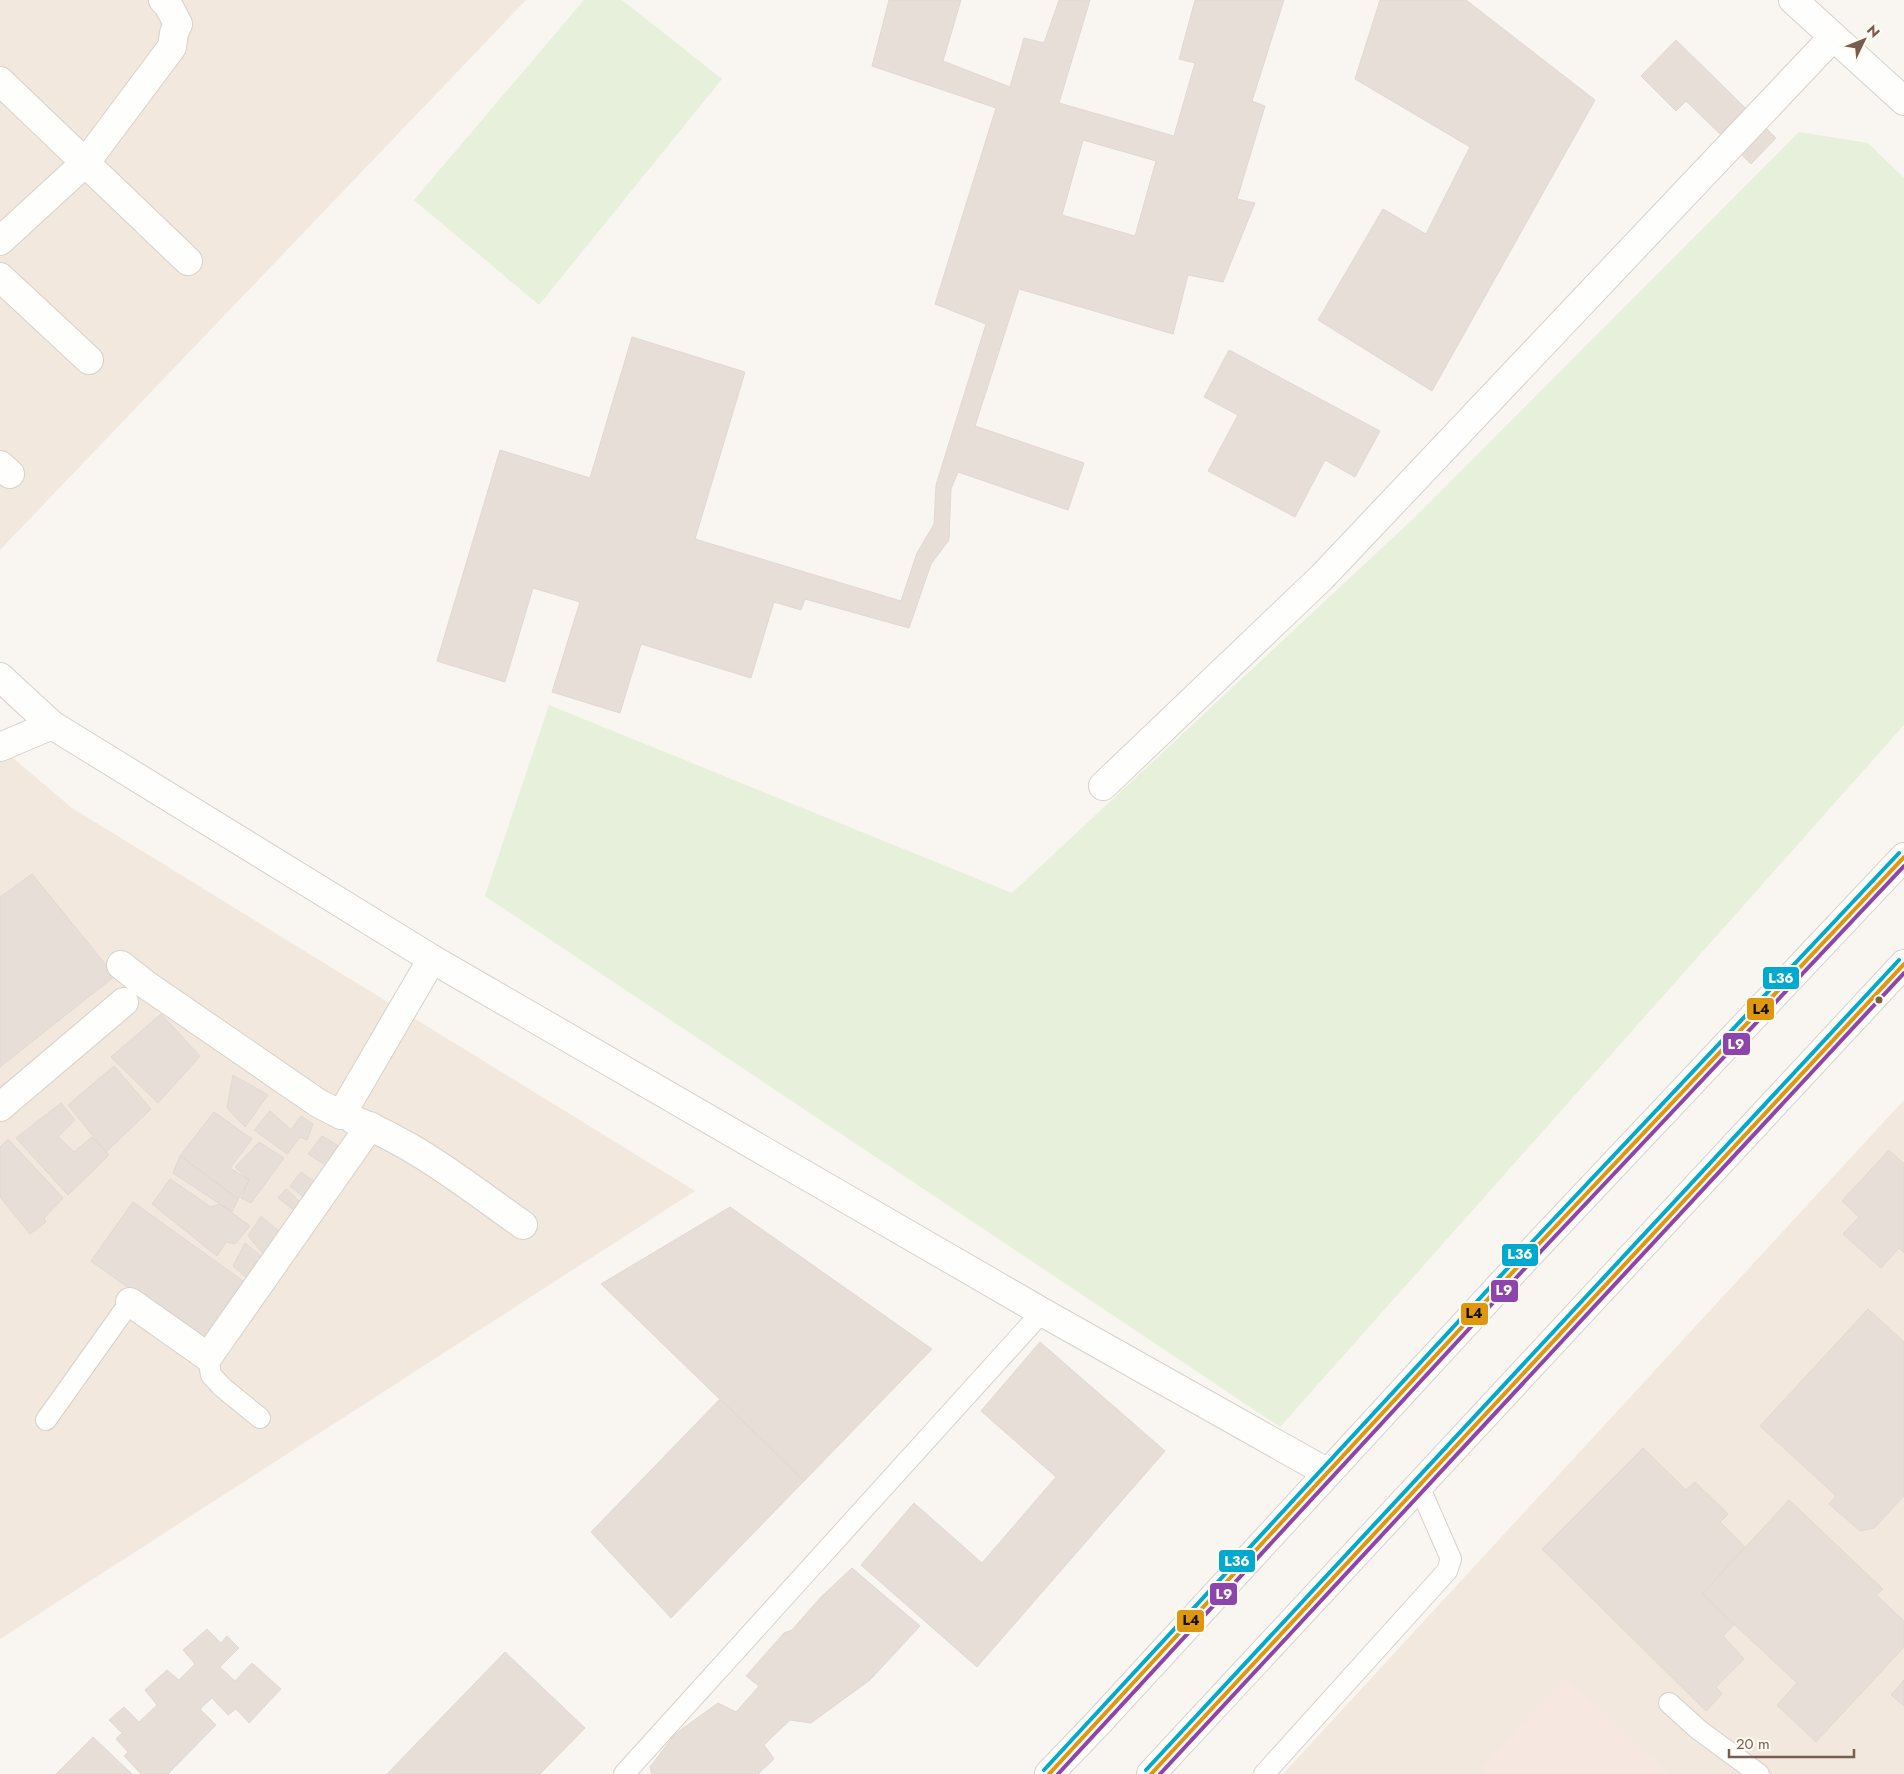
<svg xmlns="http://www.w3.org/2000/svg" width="1904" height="1774" font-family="Jost,sans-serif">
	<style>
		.residential { fill: #f2e8de }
		.commercial { fill: #f6e8e1 }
		.green { fill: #e7f0db }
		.building { fill: #e6ded7; stroke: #e2d8d2; fill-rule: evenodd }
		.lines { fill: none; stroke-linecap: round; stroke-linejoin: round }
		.service-casing { stroke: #d7d1cb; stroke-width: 22 }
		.minor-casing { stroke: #d7d1cb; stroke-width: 30 }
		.secondary-casing { stroke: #d9d2cb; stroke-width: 30 }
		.service { stroke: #fefefd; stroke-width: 20 }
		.minor { stroke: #fefefd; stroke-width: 28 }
		.secondary { stroke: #fefefd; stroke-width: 28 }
		.bus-1-casing { stroke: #fffaf3; stroke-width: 8 }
		.bus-2-casing { stroke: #fffaf3; stroke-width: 8 }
		.bus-3-casing { stroke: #fffaf3; stroke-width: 8 }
		.bus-1 { stroke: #de970f; stroke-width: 4 }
		.bus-2 { stroke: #8e44ad; stroke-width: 4 }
		.bus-3 { stroke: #00a9ce; stroke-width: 4 }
		.bus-dot { fill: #7a5c4d; stroke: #fffaf3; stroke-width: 2 }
		.line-badge { stroke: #fffaf3; stroke-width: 2 }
		.badge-label { font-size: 14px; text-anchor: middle; font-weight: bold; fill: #fff }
		.pale-badge-label { font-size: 14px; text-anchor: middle; font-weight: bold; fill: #111 }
	</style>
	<rect width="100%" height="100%" fill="#f9f5f0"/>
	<g class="residential">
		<path d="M0,0h526l-526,550z"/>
		<path d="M0,747l72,61 623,383 -695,448z"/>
		<path d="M1904,1100v674h-621z"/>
	</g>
	<path class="commercial" d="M1565,1677l104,97h-181l-7,-6z"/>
	<g class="green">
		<path d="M584,0h38l100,79 -183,226 -125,-105z"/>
		<path d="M1799,132l69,11 36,35v547l-624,702 -795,-531 64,-191 463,188 401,-374z"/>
	</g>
	<g class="building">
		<path d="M889,0h72l-18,61 67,26 14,-49 20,5 15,-43h31l-31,103 115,33 21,-73 -16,-4 16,-59h89l-32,101 13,5 -28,93 18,4 -32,79 -35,-7 -15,59 -154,-45 -44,137 109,37 -16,47 -110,-38 -7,17 -2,51 -18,24 -22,64 -104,-29 -4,11 -27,-8 -23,76 -110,-34 -21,69 -68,-21 28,-90 -47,-14 -28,94 -68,-21 63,-211 90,28 42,-141 113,35 -50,167 206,62 16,-48 17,-29 2,-39 50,-161 -51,-20 61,-196 -124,-42zM1083,140l73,21 -21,75 -73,-21z"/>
		<path d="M1380,0h86l129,100 -163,291 -114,-71 65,-111 43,25 44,-87 -115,-68z"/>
		<path d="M1676,40l100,98 -25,26 -65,-63 -10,10 -35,-35z"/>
		<path d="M1229,350l151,81 -25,46 -30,-17 -30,57 -87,-46 30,-56 -34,-18z"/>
		<path d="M32,874l83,102 -115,91v-170z"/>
		<path d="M161,1014l39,42 -42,47 -47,-46z"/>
		<path d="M114,1066l37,43 -45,43 -38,-47z"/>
		<path d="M233,1075l35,20 -23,32 -18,-19z"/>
		<path d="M61,1103l14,17 -17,17 16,15 18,-15 17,18 -41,40 -52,-57z"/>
		<path d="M270,1111l21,19 10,-14 12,8 -6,16 -7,-3 -13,17 -33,-24z"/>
		<path d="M214,1112l38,27 -22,29 19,12 -11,19 -58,-43z"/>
		<path d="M322,1136l20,12 -13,19 -21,-13z"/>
		<path d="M8,1139l55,59 -19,20 2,4 -16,12 -30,-37v-50z"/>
		<path d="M259,1142l25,16 -33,45 -10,-5 8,-18 -14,-13z"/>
		<path d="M1889,1150l14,13 1,-1v91l-5,-5 -18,20 -38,-34 16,-17 -17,-16z"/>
		<path d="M180,1156l58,43 -6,13 -59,-39z"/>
		<path d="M301,1172l18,13 -10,17 -19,-16z"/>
		<path d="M170,1179l41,28 9,-3 30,22 -15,18 -9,-2 -9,14 -65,-52z"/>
		<path d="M286,1189l20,18 -7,7 -21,-16z"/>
		<path d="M133,1202l113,81 -41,59 -114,-81z"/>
		<path d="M730,1207l202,142 -128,132 -203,-197z"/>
		<path d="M261,1216l21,18 -17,22 -17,-20z"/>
		<path d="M245,1243l23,19 -15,22 -20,-18z"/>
		<path d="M1868,1309l36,33v154l-30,32 -14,3 -31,-27 7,-8 -76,-70z"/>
		<path d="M1040,1342l125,109 -188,216 -116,-102 53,-62 68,60 74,-86 -75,-66z"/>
		<path d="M720,1399l84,82 -133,137 -80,-86z"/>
		<path d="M1643,1448l43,42 9,-8 33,32 -8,8 58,58 -55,56 21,23 -28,28 6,7 -16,17 -164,-162z"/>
		<path d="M1789,1500l94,89 -7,6 28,26v26l-88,95 -39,-37 20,-22 -95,-89z"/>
		<path d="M852,1568l68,58 -50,54 -59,43 -21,-3 -26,25 10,14 -16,15h-106l-2,-7 25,-33 43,-31 18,9 23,-26 -13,-10 38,-43 8,-3 29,-33z"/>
		<path d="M207,1629l14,14 6,-7 12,12 -19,19 15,14 17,-18 29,26 -32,34 -13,-14 -8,6 -16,-17 -12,11 16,16 -48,49h-27l-17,-18 4,-4 -12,-13 6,-6 -13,-13 15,-13 15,15 18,-17 -12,-15 22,-20 12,10 16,-16 -12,-14z"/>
		<path d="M505,1652l80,76 -45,46h-153z"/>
		<path d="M1904,1680v26l-13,-11z"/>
		<path d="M93,1737l39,37h-76z"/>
	</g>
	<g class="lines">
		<g class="service-casing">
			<g id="service">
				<path d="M208,1357l3,18 11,12 38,31"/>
				<path d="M46,1420l84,-118"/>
				<path d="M1669,1703l30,27 60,44"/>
				<path d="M624,1774l418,-462"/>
				<path d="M1264,1774l183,-203 4,-12 -32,-73"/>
			</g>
		</g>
		<g class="minor-casing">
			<g id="minor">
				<path d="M1793,0l111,101"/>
				<path d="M0,81l188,180"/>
				<path d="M0,241l86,-79 86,-115 2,-14 4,-9 -10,-19 -5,-5"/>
				<path d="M0,277l89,83"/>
				<path d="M0,465l10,9"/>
				<path d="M0,677l52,48 380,234 610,353 286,161"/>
				<path d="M0,747l52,-22"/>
				<path d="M1103,786l219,-209 511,-540"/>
				<path d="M121,965l24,19 173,119 23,12 91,-156"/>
				<path d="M0,1107l124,-105"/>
				<path d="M354,1120c62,24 115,67 169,105"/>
				<path d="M130,1302l78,55 162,-231"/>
			</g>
		</g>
		<g class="secondary-casing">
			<g id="secondary">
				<path d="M1049,1774l47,-49 427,-464 381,-404"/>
				<path d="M1151,1774l753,-810"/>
			</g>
		</g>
		<use href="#service" class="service"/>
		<use href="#minor" class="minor"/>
		<use href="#secondary" class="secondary"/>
		<g class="bus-1-casing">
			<g id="bus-1">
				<path d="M1049,1774l474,-513 381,-404"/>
				<path d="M1151,1774l753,-810"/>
			</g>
		</g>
		<g class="bus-2-casing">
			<g id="bus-2">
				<path d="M1058,1774l470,-509 376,-399"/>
				<path d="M1160,1774l744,-801"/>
			</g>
		</g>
		<g class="bus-3-casing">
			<g id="bus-3">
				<path d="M1044,1770l474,-513 381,-404"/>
				<path d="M1146,1770l753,-810"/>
			</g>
		</g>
		<use href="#bus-1" class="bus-1"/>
		<use href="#bus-2" class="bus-2"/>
		<use href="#bus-3" class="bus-3"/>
	</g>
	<circle class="bus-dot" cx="1879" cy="1000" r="4.5"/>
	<g class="line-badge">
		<rect x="1762" y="966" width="38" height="24" rx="5" fill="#00a9ce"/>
		<rect x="1746" y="997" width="29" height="24" rx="5" fill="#de970f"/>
		<rect x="1722" y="1032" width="29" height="24" rx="5" fill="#8e44ad"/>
		<rect x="1501" y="1243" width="38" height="24" rx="5" fill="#00a9ce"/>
		<rect x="1490" y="1279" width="29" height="24" rx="5" fill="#8e44ad"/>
		<rect x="1460" y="1302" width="29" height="24" rx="5" fill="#de970f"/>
		<rect x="1218" y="1549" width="38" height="24" rx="5" fill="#00a9ce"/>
		<rect x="1209" y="1582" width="29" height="24" rx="5" fill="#8e44ad"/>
		<rect x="1176" y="1609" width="29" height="24" rx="5" fill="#de970f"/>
	</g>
	<g class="badge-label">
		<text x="1781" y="983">L36</text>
		<text x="1736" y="1049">L9</text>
		<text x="1520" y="1259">L36</text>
		<text x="1504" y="1295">L9</text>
		<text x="1237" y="1566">L36</text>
		<text x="1224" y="1599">L9</text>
	</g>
	<g class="pale-badge-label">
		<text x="1761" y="1014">L4</text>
		<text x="1474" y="1318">L4</text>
		<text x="1191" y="1625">L4</text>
	</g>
	<g transform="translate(1864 40) rotate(47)" stroke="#fffaf3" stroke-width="4" paint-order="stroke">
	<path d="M0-4L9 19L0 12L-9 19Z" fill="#7a5c4d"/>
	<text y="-8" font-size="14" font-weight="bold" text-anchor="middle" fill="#7a5c4d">N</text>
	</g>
	<path d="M1729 1749v8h125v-8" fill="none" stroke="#7a5c4d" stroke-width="2.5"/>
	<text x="1736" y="1749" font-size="15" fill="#7a5c4d" stroke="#fffaf3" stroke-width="4" paint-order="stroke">20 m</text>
</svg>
